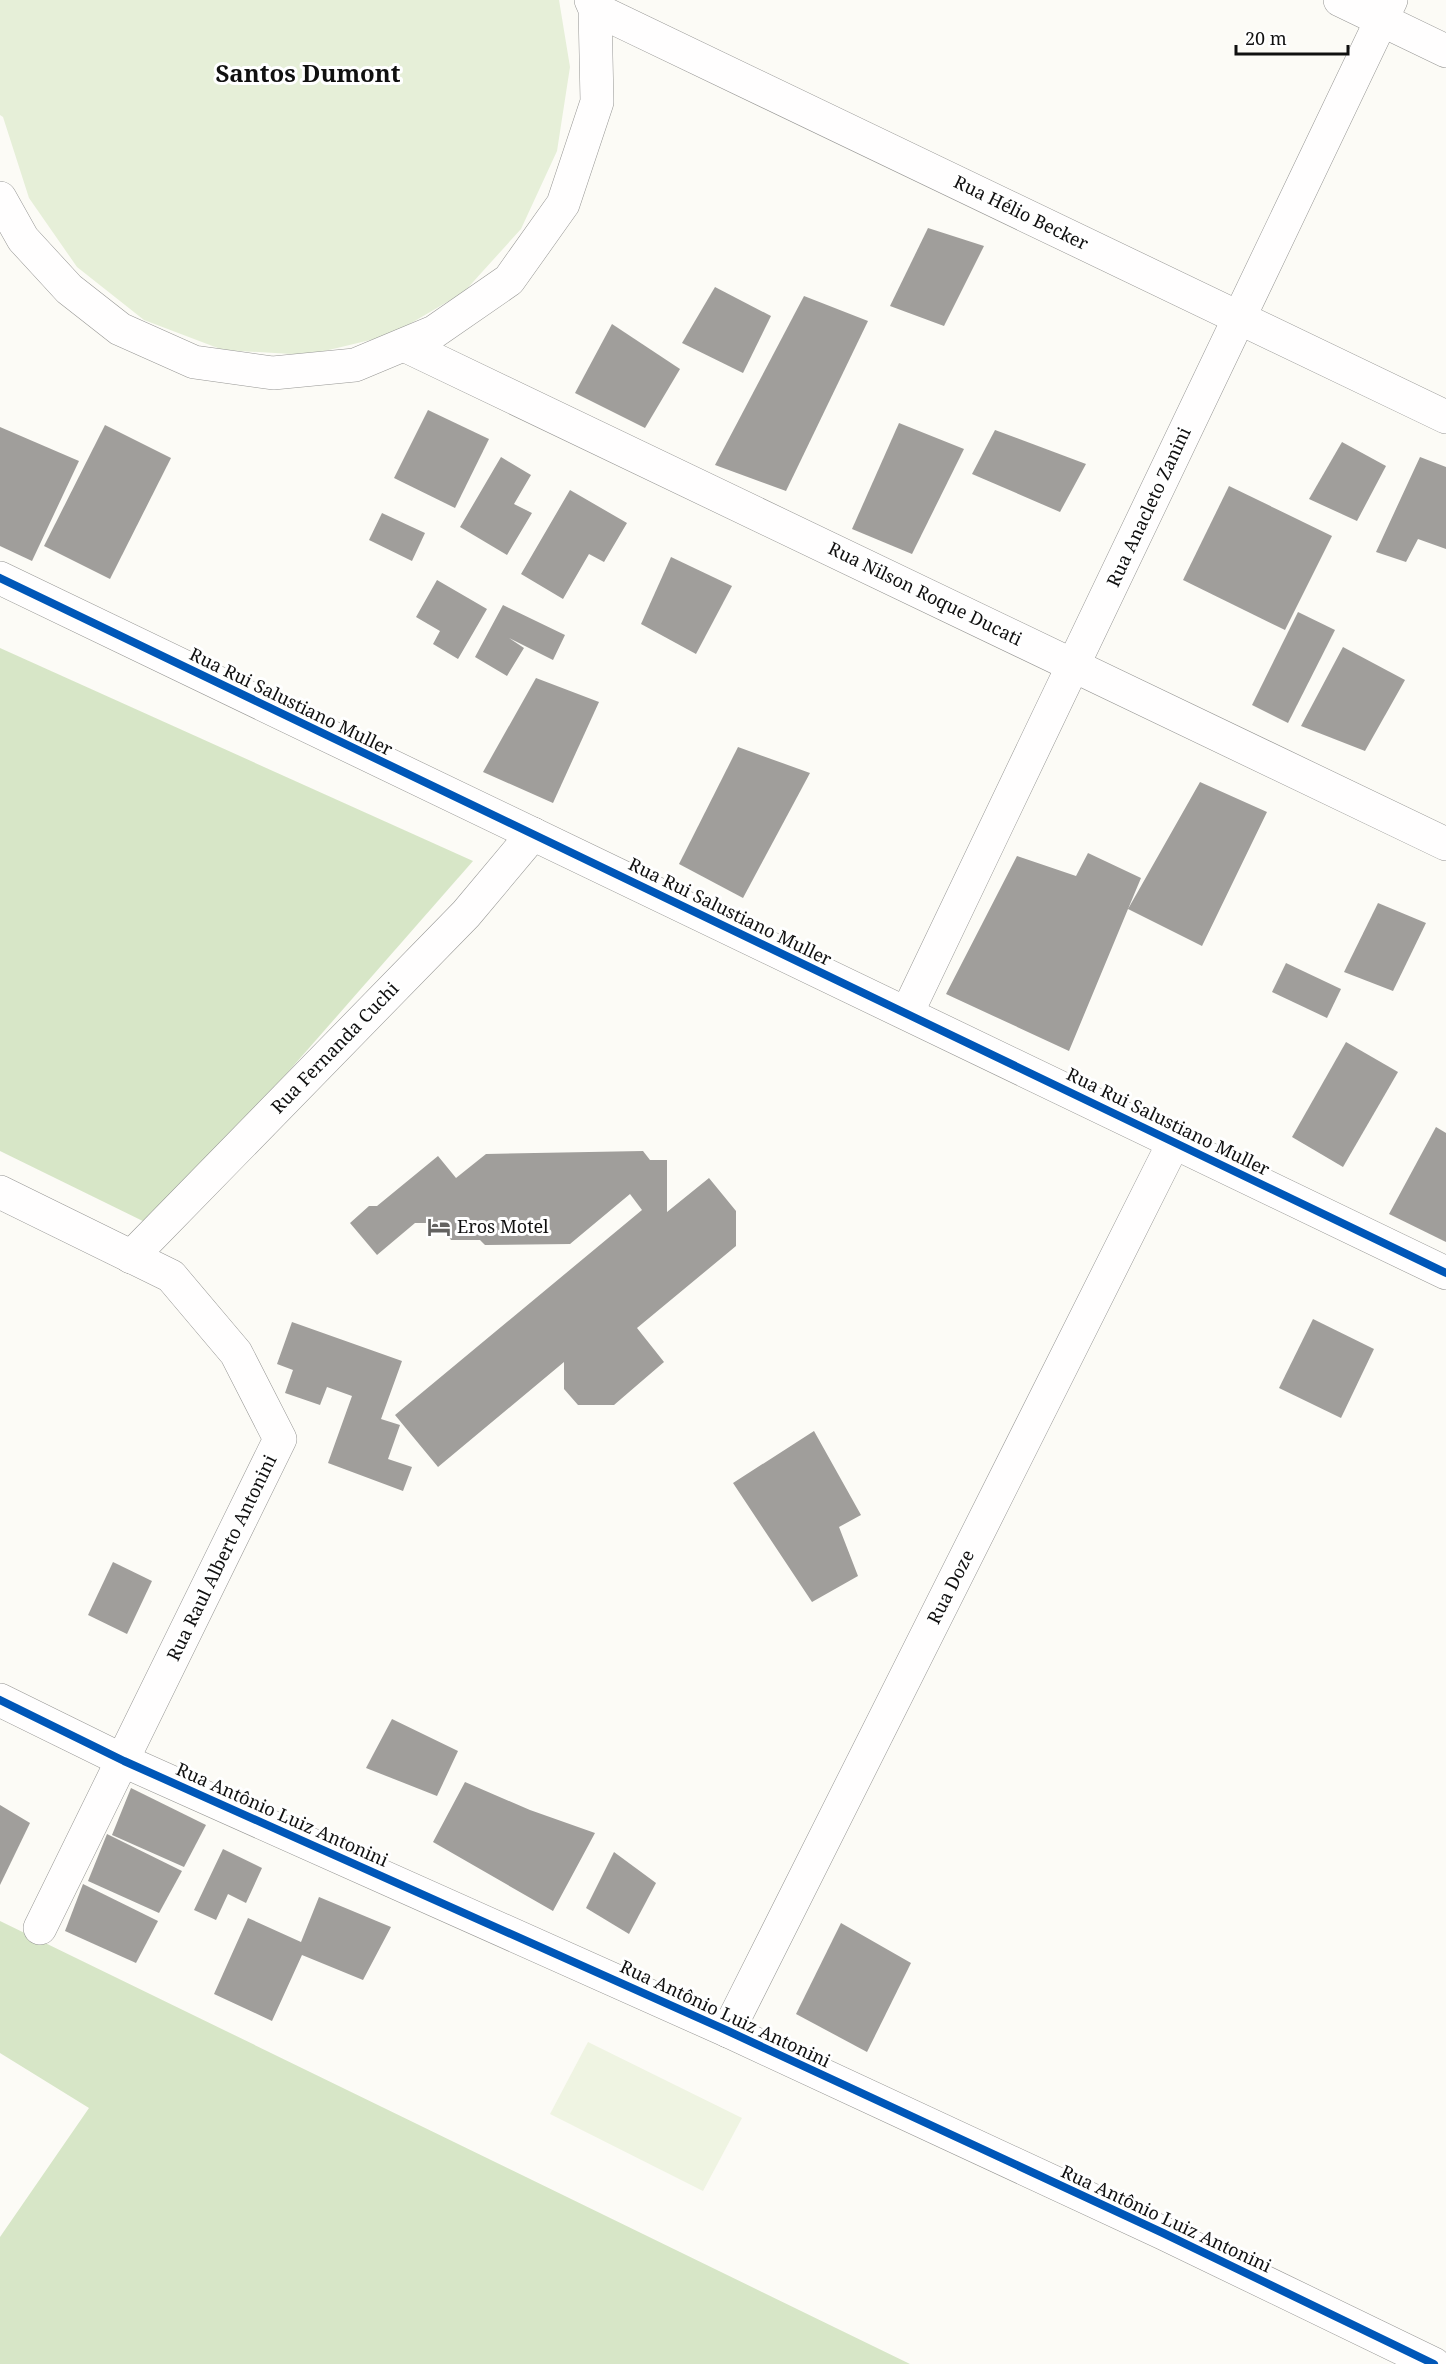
<svg xmlns="http://www.w3.org/2000/svg" width="1446" height="2364" font-family="'Noto Serif',serif">
	<style>
		.green { fill: #e6efd8 }
		.forest { fill: #d7e6c7 }
		.pitch { fill: #eff4e2 }
		.building { fill: #a09e9b }
		.lines { fill: none; stroke-linecap: round; stroke-linejoin: round }
		.minor-casing { stroke: #969694; stroke-width: 34 }
		.minor { stroke: #fffefe; stroke-width: 33 }
		.cycleway-casing { stroke: #fff; stroke-width: 11 }
		.cycleway { stroke: #0057b8; stroke-width: 8 }
		.labels { text-anchor: middle; stroke-width: 6; stroke-linejoin: round; paint-order: stroke }
		.street-label { font-size: 18px; fill: #101010; stroke: #fff }
		.poi-label { font-size: 18px; fill: #101010; stroke: #fff; text-anchor: start }
		.district-label { font-size: 24px; font-weight: bold; fill: #101010; stroke: #fff }
	</style>
	<rect width="100%" height="100%" fill="#fcfbf6"/>
	<path class="green" d="M0,0h559l11,67 -13,84 -36,78 -57,63 -73,43 -83,20 -85,-5 -79,-30 -67,-53 -48,-69 -26,-81 -3,-2z"/>
	<g class="forest">
		<path d="M0,648l473,213 -320,365 -153,-75z"/>
		<path d="M0,1921l910,443h-910v-127l89,-129 -89,-55z"/>
	</g>
	<path class="pitch" d="M588,2042l154,76 -39,73 -153,-77z"/>
	<g class="building">
		<path d="M928,228l56,18 -40,80 -54,-20z"/>
		<path d="M715,287l56,29 -28,57 -61,-30z"/>
		<path d="M804,296l64,25 -82,170 -71,-26z"/>
		<path d="M612,324l68,45 -35,59 -70,-35z"/>
		<path d="M428,410l61,29 -34,69 -61,-30z"/>
		<path d="M899,423l65,26 -52,105 -60,-25z"/>
		<path d="M105,425l66,33 -61,121 -66,-33z"/>
		<path d="M0,427l79,34 -47,100 -32,-15z"/>
		<path d="M995,430l91,34 -26,48 -88,-38z"/>
		<path d="M1342,442l44,24 -29,55 -48,-22z"/>
		<path d="M501,457l30,18 -17,29 18,9 -25,42 -47,-28z"/>
		<path d="M1420,457l26,10v82l-28,-10 -12,23 -30,-10z"/>
		<path d="M1229,486l103,50 -47,94 -102,-50z"/>
		<path d="M570,490l57,33 -23,39 -15,-8 -26,45 -42,-25z"/>
		<path d="M382,513l43,20 -13,28 -43,-21z"/>
		<path d="M671,557l61,29 -36,68 -55,-30z"/>
		<path d="M437,580l50,29 -29,50 -25,-15 7,-13 -24,-14z"/>
		<path d="M503,605l62,30 -12,25 -44,-22 15,10 -17,28 -32,-19z"/>
		<path d="M1298,612l37,18 -47,93 -36,-18z"/>
		<path d="M1343,647l62,33 -40,71 -64,-25z"/>
		<path d="M536,678l63,24 -46,101 -70,-31z"/>
		<path d="M738,747l72,26 -67,125 -64,-34z"/>
		<path d="M1200,782l67,30 -65,134 -74,-37 -59,142 -123,-57 71,-138 59,20 12,-23 53,25 -13,31z"/>
		<path d="M1378,903l48,20 -33,68 -49,-19z"/>
		<path d="M1286,963l55,26 -14,29 -55,-26z"/>
		<path d="M1346,1042l52,30 -55,95 -51,-30z"/>
		<path d="M1436,1127l10,6v109l-57,-28z"/>
		<path d="M643,1151l7,9h17v52l42,-34 27,33v35l-99,82 27,34 -50,43h-36l-14,-16v-27l-126,105 -43,-52 247,-205 -12,-16 -60,50 -85,1 -5,-5h-29l-13,-17h-23l-38,32 -27,-32 19,-17h8l61,-50 18,22 30,-24z"/>
		<path d="M1313,1319l61,30 -33,69 -62,-30z"/>
		<path d="M292,1322l110,39 -21,58 19,6 -12,34 24,8 -9,24 -75,-28 24,-67 -25,-9 -7,18 -35,-12 8,-23 -16,-6z"/>
		<path d="M814,1431l47,84 -22,12 19,49 -46,26 -79,-119z"/>
		<path d="M113,1562l39,19 -25,53 -39,-19z"/>
		<path d="M392,1719l66,32 -21,45 -71,-28z"/>
		<path d="M465,1782l65,28 65,23 -42,78 -120,-69z"/>
		<path d="M131,1788l75,37 -22,42 -72,-32z"/>
		<path d="M0,1805l30,18 -30,62z"/>
		<path d="M107,1834l75,37 -23,42 -71,-32z"/>
		<path d="M223,1849l39,19 -16,35 -18,-9 -12,26 -22,-10z"/>
		<path d="M614,1852l42,31 -27,51 -43,-26z"/>
		<path d="M83,1884l75,37 -22,42 -71,-32z"/>
		<path d="M319,1897l72,30 -28,53 -61,-25 -30,66 -58,-27 34,-76 53,24z"/>
		<path d="M841,1923l70,40 -44,89 -71,-38z"/>
	</g>
	<g class="lines">
		<g class="minor-casing">
			<g id="minor">
				<path d="M1340,0l106,51"/>
				<path d="M595,9l851,408"/>
				<path d="M0,198l23,41 46,50 51,40 74,33 79,11 82,-8 79,-33 75,-52 54,-76 34,-102 -2,-93 -4,-9"/>
				<path d="M404,345l1042,499"/>
				<path d="M0,578l1446,695"/>
				<path d="M907,1013l484,-1013"/>
				<path d="M0,1192l171,84 65,77 44,86 -240,489"/>
				<path d="M131,1257l335,-343 67,-80"/>
				<path d="M0,1700l124,61 604,270 435,202 271,131"/>
				<path d="M728,2031l446,-889"/>
			</g>
		</g>
		<use href="#minor" class="minor"/>
		<g class="cycleway-casing">
			<g id="cycleway">
				<path d="M0,578l1446,695"/>
				<path d="M0,1700l124,61 604,270 435,202 271,131"/>
			</g>
		</g>
		<use href="#cycleway" class="cycleway"/>
	</g>
	<defs>
		<g id="hotel-bare" transform="scale(1.8)"><path d="M-6-4.5h1.5V1H6V5H4.5V3h-9V5H-6ZM-4 0a1.8 1.8 0 1 1 3.6 0ZM.5 0V-2.5h3Q6-2.5 6 0Z" fill="#636260" stroke="#fff" stroke-width="2.5" paint-order="stroke"/></g>
	</defs>
	<g fill-rule="evenodd">
		<use href="#hotel-bare" x="439" y="1227"/>
	</g>
	<g class="labels">
		<g class="street-label">
			<text transform="translate(1021 213) rotate(26)" y="6">Rua Hélio Becker</text>
			<text transform="translate(1149 507) rotate(-65)" y="6">Rua Anacleto Zanini</text>
			<text transform="translate(925 594) rotate(26)" y="6">Rua Nilson Roque Ducati</text>
			<text transform="translate(291 702) rotate(26)" y="6">Rua Rui Salustiano Muller</text>
			<text transform="translate(730 912) rotate(26)" y="6">Rua Rui Salustiano Muller</text>
			<text transform="translate(335 1048) rotate(-46)" y="6">Rua Fernanda Cuchi</text>
			<text transform="translate(1168 1122) rotate(26)" y="6">Rua Rui Salustiano Muller</text>
			<text transform="translate(222 1558) rotate(-64)" y="6">Rua Raul Alberto Antonini</text>
			<text transform="translate(951 1587) rotate(-63)" y="6">Rua Doze</text>
			<text transform="translate(282 1815) rotate(24)" y="6">Rua Antônio Luiz Antonini</text>
			<text transform="translate(725 2014) rotate(25)" y="6">Rua Antônio Luiz Antonini</text>
			<text transform="translate(1166 2219) rotate(25)" y="6">Rua Antônio Luiz Antonini</text>
		</g>
		<g class="poi-label">
			<text x="457" y="1233">Eros Motel</text>
		</g>
		<g class="district-label">
			<text x="308" y="82">Santos Dumont</text>
		</g>
	</g>
	<path d="M1236 45v9h112v-9" fill="none" stroke="#101010" stroke-width="3"/>
	<text x="1245" y="45" font-size="18" fill="#101010" stroke="#ffffff" stroke-width="4.5" paint-order="stroke">20 m</text>
</svg>
